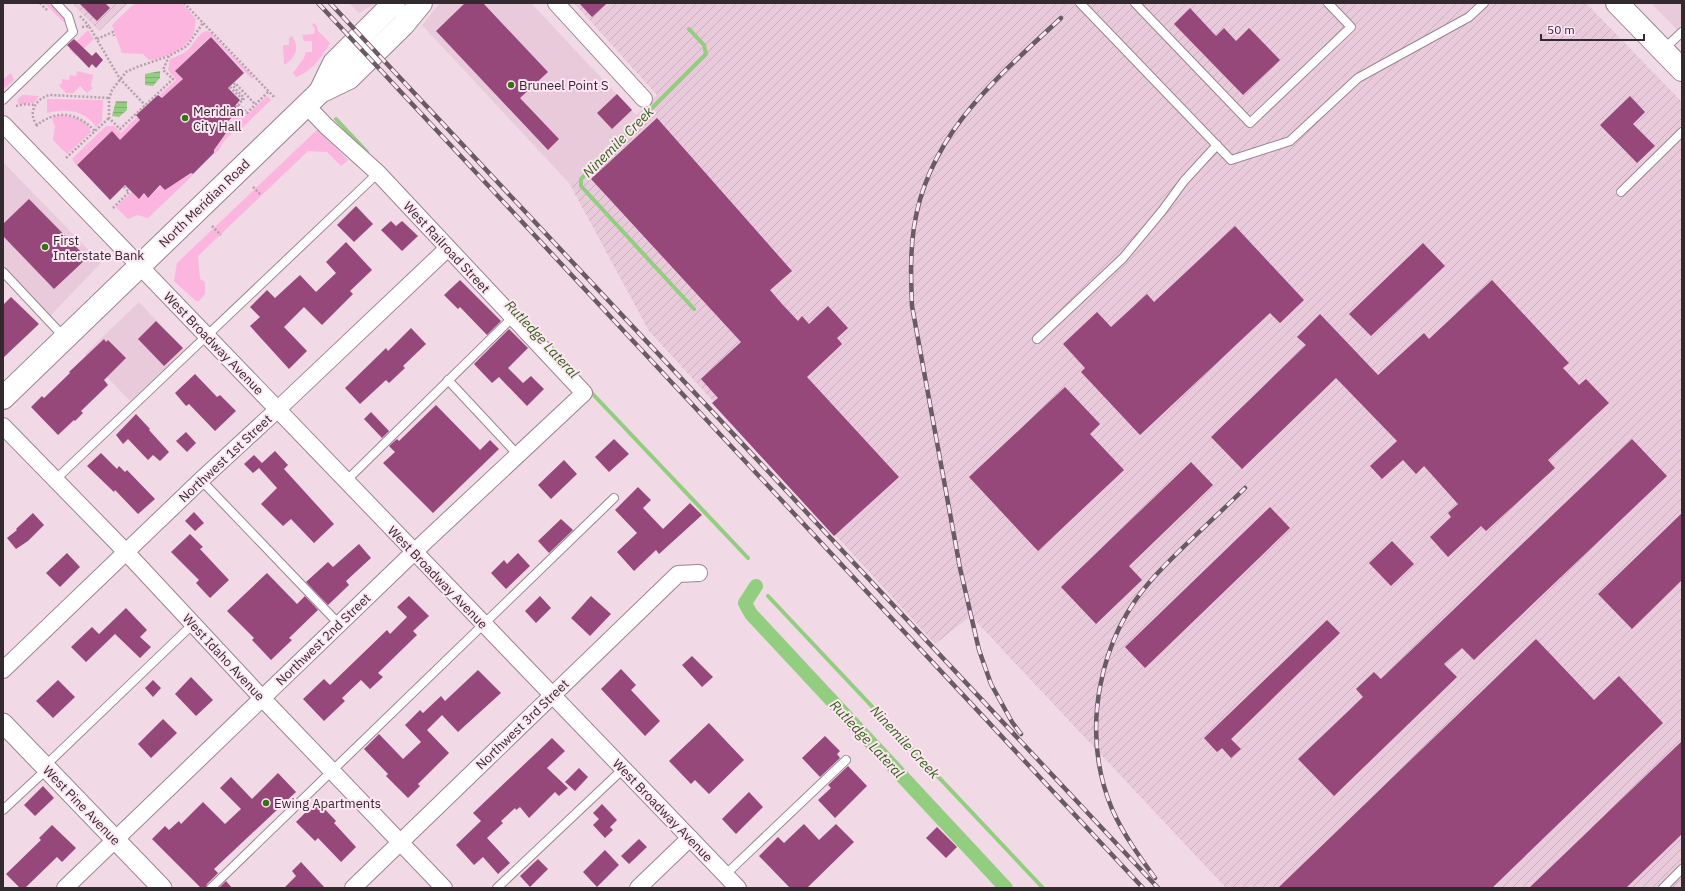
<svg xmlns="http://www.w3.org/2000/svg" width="1685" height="891" font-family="'IBM Plex Sans',sans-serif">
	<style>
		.built { fill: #e9cadb }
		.industrial { fill: url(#industrial-furrows) }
		.green { fill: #fbb5de }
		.water { fill: url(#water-rules) }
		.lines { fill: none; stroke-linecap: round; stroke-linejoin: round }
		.stream { stroke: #93cd7f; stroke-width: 4 }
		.canal { stroke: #93cd7f; stroke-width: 14 }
		.building { fill: #97487a }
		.service-casing { stroke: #9a8491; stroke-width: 10 }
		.minor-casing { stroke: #9a8491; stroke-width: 18 }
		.tertiary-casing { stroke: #9a8491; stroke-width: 21 }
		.secondary-casing { stroke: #9a8491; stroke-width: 24 }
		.primary-casing { stroke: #9a8491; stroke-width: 24 }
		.path { stroke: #b3a0aa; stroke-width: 2.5; stroke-dasharray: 2 2; stroke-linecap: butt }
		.service { stroke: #fff; stroke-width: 8 }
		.minor { stroke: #fff; stroke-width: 16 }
		.tertiary { stroke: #fff; stroke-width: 19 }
		.secondary { stroke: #fff; stroke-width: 22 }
		.primary { stroke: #fff; stroke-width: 22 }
		.rail-casing { stroke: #685b62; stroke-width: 4.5 }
		.rail { stroke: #ffe6f3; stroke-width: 3; stroke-dasharray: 9; stroke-linecap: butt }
		.poi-dot { fill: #337411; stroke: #ffe6f3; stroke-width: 1.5 }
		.labels { text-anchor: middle; stroke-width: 4; stroke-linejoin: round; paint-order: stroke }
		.poi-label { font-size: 13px; fill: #332a2f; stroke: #ffe6f3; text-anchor: start }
		.street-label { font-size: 13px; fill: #332a2f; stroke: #ffe6f3 }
		.water-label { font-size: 14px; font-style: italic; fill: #2f6417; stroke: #ffe6f3 }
	</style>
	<defs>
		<pattern id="industrial-furrows" width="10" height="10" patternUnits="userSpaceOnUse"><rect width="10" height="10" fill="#e9cadb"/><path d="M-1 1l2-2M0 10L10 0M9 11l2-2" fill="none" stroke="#c8aebc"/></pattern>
		<pattern id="water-rules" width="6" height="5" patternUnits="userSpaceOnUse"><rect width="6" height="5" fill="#93cd7f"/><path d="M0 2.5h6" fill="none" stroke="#7fb06e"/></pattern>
	</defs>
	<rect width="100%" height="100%" fill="#f1d9e6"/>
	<g class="built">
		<path d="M349,3h27l-17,10z"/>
		<path d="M440,3h91l105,112 -67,68 -147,-158z"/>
		<path d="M1651,3h31v32z"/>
		<path d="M3,162l98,101 -52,54 -46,-48z"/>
		<path d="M139,302l45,48 -54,51 -45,-47z"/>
	</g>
	<g class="industrial">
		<path d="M72,3h56l-29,28z"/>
		<path d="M574,3h1012l96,99v786h-456l-255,-272 -36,28 -286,-313 -80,-148 67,-68 21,-20z"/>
	</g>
	<g class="green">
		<path d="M44,3h8l12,13 3,9z"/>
		<path d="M135,3h47l14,16c-1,5 -1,12 -3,16 -8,15 -28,23 -44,25l-6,-6 -21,-1 -10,-28z"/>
		<path d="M314,23l3,3 1,5 12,12c-8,14 -19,29 -34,34l-3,-4 11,-15 2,-6h6v-11h-8l-2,-6 12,-1 1,-6 -3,-3z"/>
		<path d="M88,30l6,9 -18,17 -7,-7z"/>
		<path d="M207,31l3,1 43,45 -1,2 -41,-43 -36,35 8,8 -20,19 -3,-3 16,-15 -8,-10 2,-11c7,-3 13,-5 18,-9 7,-7 10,-17 19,-19z"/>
		<path d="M292,36c8,12 4,20 -6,28h-2l-1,-19h6v-7z"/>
		<path d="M77,71l16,4 -2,11 2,2 -6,5 -7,-7 -7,7h-7l-7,-8 3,-2v-4l7,1 1,-5 6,1z"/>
		<path d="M11,73l3,7 -9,8 -2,-2v-7h1z"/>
		<path d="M22,95l17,1 -5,7h-6l-9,2 -2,-5z"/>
		<path d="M267,96l4,4 -29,28 -10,-10 8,-7 6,5z"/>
		<path d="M47,99l56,1 -1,21 -6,6c-12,-17 -30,-19 -49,-14z"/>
		<path d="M61,115c12,2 27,4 30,17l-24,22 -14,-14 2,-13 -3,-9z"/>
		<path d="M137,117l3,3 -20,20 -8,-9 -36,34 -4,-6 34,-33h8l7,7z"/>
		<path d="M230,120l7,8 -14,14 -4,8 -4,4 -1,-3 17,-24 -3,-5z"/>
		<path d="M318,129l30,31 -7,6 -14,-14 -19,-1 -110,105 2,23 5,3v12l-6,7h-3l-22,-20 3,-18z"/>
		<path d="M191,174l2,1 -45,43 -11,-3 -9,4 -12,-12 16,-15 7,7 5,-5 4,4 13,-12 4,4z"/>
	</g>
	<g class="water">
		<path d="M160,71v7l-7,8 -8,-1v-11z"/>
		<path d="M116,101h11v9l-8,7 -7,-1z"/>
	</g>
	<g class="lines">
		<g class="stream">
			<path d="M689,29l15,16 2,9 -125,125v7l113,123"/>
			<path d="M336,119l31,33"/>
			<path d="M589,390l159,168"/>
			<path d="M768,596l275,292"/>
		</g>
		<path class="canal" d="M756,586l-11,17 6,11 255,274"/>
	</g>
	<g class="building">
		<path d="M79,3h26l5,5 -13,13z"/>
		<path d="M465,3h18l65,69 -28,26 39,41 -11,11 -112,-119z"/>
		<path d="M579,3h28l-15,14z"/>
		<path d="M1190,8l26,28 8,-8 12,13 13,-13 31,32 -37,35 -69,-71z"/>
		<path d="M211,37l33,36 -16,15 12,12 -5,6 4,5 -12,11 4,4 -17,24v3l-21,21 -2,-1 -26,17 -5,-5 -12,13 -4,-5 -5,6 -14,-14 -15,15 -33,-35 35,-34 8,9 20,-20 -4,-5 22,-20 4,3 21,-19 -8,-8z"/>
		<path d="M74,39l18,17 4,-4 7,8 -7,8 -4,-4 -3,4 -22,-23z"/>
		<path d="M617,94l15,16 -20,19 -15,-16z"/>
		<path d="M1630,96l15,16 -12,12 22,22 -18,17 -37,-38z"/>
		<path d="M657,118l135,153 -22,19 12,14 16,17 4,-5 7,8 19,-18 20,22 -11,10 5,6 -35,33 92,100 -65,59 -122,-133 6,-5 -17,-19 40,-37 -150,-163z"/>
		<path d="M29,199l58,59 -33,31 -51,-53v-12z"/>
		<path d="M356,206l17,18 -19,18 -17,-17z"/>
		<path d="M391,221l5,5 6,-5 16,15 -16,15 -21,-21z"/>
		<path d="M1235,226l69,74 -24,23 -10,-10 -130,122 -59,-63 4,-4 -22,-24 34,-32 14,15 36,-33 7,8z"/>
		<path d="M346,242l26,28 -22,21 3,3 -31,31 -18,-18 -20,20 23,24 -18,18 -39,-43 10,-9 -10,-10 17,-17 8,8 25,-23 16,17 20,-19 -10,-11z"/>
		<path d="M1423,243l22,23 -74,70 -22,-22z"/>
		<path d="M460,280l41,41 -14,14 -27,-28 -2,2 -14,-14z"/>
		<path d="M1492,280l77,83 -6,5 16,17 7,-6 23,24 -61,57 7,8 -69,63 -5,-5 -33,31 -18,-20 21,-20 -3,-4 10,-9 -34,-38 -8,8 -13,-14 -21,19 -12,-13 27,-25 -61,-63 -94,91 -31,-32 95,-92 -9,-8 23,-23 58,61 46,-42 5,6z"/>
		<path d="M11,297l28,27 -36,34v-53z"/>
		<path d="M156,321l27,27 -19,18 -26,-27z"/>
		<path d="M411,328l15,16 -23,22 2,2 -16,15 -3,-3 -26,24 -15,-16 41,-40 2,3z"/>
		<path d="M509,329l19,19 -20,20 15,15 8,-7 13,13 -17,17 -28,-29 -7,6 -18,-19z"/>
		<path d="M104,339l2,3 2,-2 18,18 -22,22 4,5 -27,26 2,2 -8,8 -1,-1 -16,15 -27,-28 11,-11 2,2 26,-25 -1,-1z"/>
		<path d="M195,374l22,23 3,-2 16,16 -21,20 -26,-27 -3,2 -11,-13z"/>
		<path d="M1065,387l35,37 -10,10 34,36 -86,81 -69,-74z"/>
		<path d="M436,405l44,45 10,-10 9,9 -66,64 -50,-50 12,-11 -6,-6 8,-7 2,2z"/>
		<path d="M371,412l18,19 -7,7 -18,-19z"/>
		<path d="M136,414l14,15 -1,1 20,22 -9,9 -7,-6 -5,5 -20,-21 -5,5 -7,-9z"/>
		<path d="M186,432l10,11 -9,9 -11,-11z"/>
		<path d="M614,439l15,15 -20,18 -14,-15z"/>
		<path d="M1632,439l35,37 -193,184 -12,-12 -18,16 13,13 -123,119 -36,-37 65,-62 -7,-8 18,-17 7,7z"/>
		<path d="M275,451l13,14 -4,4 50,55 -20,19 -23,-24 -8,7 -22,-22 16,-16 -18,-20 -6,5 -9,-9 10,-9 8,8z"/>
		<path d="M101,453l16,16 2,-3 6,6 2,-2 28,29 -17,15 -23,-24 -1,2 -27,-26z"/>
		<path d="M564,460l13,14 -26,25 -13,-14z"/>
		<path d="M1191,462l22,23 -84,81 13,14 -46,44 -35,-37z"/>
		<path d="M638,487l13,13 -8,8 20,21 27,-26 12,12 -43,39 -3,-4 -22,21 -17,-19 20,-19 -22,-23z"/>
		<path d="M1270,507l20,21 -145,140 -20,-21z"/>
		<path d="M194,512l10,11 -9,8 -10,-10z"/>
		<path d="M33,513l11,12 -16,16 -12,8 -9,-11 10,-8 -1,-1z"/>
		<path d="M1682,513v67l-50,49 -34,-35z"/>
		<path d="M561,519l12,11 -24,23 -11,-12z"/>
		<path d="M190,534l13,13 -3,2 29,31 -19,18 -14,-15 3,-3 -28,-28z"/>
		<path d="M1392,541l22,23 -23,22 -22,-23z"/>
		<path d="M359,544l12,14 -25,23 3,4 -21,20 -22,-23 22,-20 5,5z"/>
		<path d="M67,553l13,14 -20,20 -14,-14z"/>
		<path d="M518,553l12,13 -24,23 -15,-16 13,-13 3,4z"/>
		<path d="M267,573l30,31 8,-8 13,14 -29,28 3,2 -21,20 -19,-20 2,-2 -27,-27z"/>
		<path d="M409,596l20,20 -16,15 4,4 -39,38 5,4 -13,12 -9,-9 -19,18 3,3 -21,20 -21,-22 21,-20 6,6 57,-55 3,4 17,-17 -10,-10z"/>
		<path d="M540,596l11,12 -15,15 -11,-12z"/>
		<path d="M591,596l20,18 -21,22 -19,-18z"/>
		<path d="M126,608l21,22 -7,7 11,10 -11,11 -25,-24 -29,28 -15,-15 21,-20 7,7z"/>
		<path d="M1327,620l13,13 -109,106 10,10 -10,9 -9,-10 -5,4 -13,-14z"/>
		<path d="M1536,639l58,61 25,-24 44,47 -171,165h-214z"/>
		<path d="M692,656l21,21 -11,10 -20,-22z"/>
		<path d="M621,669l15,16 -5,5 29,31 -15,15 -44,-47z"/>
		<path d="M478,670l23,23 -43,39 -16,-17 -15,15 22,23 -31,31 2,2 -12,12 -22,-22 2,-2 -24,-25 15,-15 24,25 18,-17 -16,-17 15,-15 3,3 18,-17 4,5z"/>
		<path d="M191,677l22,23 -17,16 -21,-22z"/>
		<path d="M58,680l17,17 -22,21 -17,-17z"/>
		<path d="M153,680l8,8 -8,9 -8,-9z"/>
		<path d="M163,719l14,14 -26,25 -13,-14z"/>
		<path d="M709,723l35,37 -35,34 -14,-14 -4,4 -22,-23z"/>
		<path d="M825,736l15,15 -3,3 3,4 -20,19 -18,-19z"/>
		<path d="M552,738l13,13 -18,17 21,20 -9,8 -4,-4 -26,26 -9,-11 -4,3 -1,-2 -14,13 2,2 -16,15 23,25 -12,11 -15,-17 -9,8 -18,-20 25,-24 -8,-8z"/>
		<path d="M1682,741v93l-56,54h-97z"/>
		<path d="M848,766l19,20 -32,32 -17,-18 13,-12 -3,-3z"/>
		<path d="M579,768l9,9 -13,14 -10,-9z"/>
		<path d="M278,773l18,19 -82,77 4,4 -11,11 -1,4h-5l-49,-49 13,-13 4,4 10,-9 2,3 22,-22 22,22 16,-15 -21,-21 11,-11 21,22z"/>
		<path d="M43,786l11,12 -19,18 -11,-11z"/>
		<path d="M749,792l14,15 -27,27 -14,-15z"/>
		<path d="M317,801l19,20 -2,2 22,24 -15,15 -23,-24 -3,3 -19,-19z"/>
		<path d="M602,804l15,16 -7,7 3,3 -8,8 -12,-13 6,-6 -6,-6z"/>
		<path d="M804,824l15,16 17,-16 18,18 -47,46h-17l-31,-32 19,-19 6,6z"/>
		<path d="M52,825l24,23 -14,14 -5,-5 -32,31h-5l-14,-14 35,-34 -2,-2z"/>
		<path d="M937,827l20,20 -11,11 -20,-20z"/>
		<path d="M639,839l8,8 -18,17 -8,-8z"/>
		<path d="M605,850l14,15 -22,22 -14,-15z"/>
		<path d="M538,859l10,10 -18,18 -10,-11z"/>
		<path d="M301,862l24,26h-41l12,-12 -4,-5z"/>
		<path d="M226,881l6,7h-13z"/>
	</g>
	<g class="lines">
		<g class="service-casing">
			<g id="service">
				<path d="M1080,3l151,157 59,-19 68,-63 111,-61 15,-14"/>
				<path d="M1135,3l115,120 101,-96 -23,-24"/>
				<path d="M1663,50l19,-18"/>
				<path d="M3,100l70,-68 -5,-16 -12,-13"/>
				<path d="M1621,192l61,-60"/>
				<path d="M3,272l61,65"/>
				<path d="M1037,339l86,-81 39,-47 22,-30 33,-36"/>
				<path d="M448,380l70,75"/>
				<path d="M55,480l323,-307"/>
				<path d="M201,480l138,144"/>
				<path d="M346,481l167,-164"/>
				<path d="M45,766l148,-142"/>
				<path d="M3,810l44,-41"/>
				<path d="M725,875l121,-115"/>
				<path d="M211,888l403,-390"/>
				<path d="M497,888l126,-119"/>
				<path d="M1663,888l19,-19"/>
			</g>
		</g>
		<g class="minor-casing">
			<g id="minor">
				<path d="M556,3l88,96"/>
				<path d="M3,124l735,764"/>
				<path d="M3,426l123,126 136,146 182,190"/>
				<path d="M3,670l198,-190 76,-70 171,-162"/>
				<path d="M65,888l349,-336 170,-159 -206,-220 -52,-47 -20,-21"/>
				<path d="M353,888l325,-314 21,-1"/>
				<path d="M638,888l52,-50"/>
			</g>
		</g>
		<g class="tertiary-casing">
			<path id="tertiary" d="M3,723l159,165"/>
		</g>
		<g class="secondary-casing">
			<path id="secondary" d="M1617,3l65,67"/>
		</g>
		<g class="primary-casing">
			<g id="primary">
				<path d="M320,92l14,-29 60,-60"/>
				<path d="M3,398l317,-306 29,-14 54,-53 18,-22"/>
			</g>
		</g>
		<g class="path">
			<path d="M40,3l7,7"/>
			<path d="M184,3l91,95"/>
			<path d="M80,16l9,10"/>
			<path d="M82,27l7,-1 31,53 25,26"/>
			<path d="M97,39l16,-7 1,4"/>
			<path d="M169,56l-6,14 10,9 -53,50 -11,-11v-19l3,-9 14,-18 11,-5 32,-11 18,-10 16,-23"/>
			<path d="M230,87l13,13 -5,4"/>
			<path d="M243,100l1,-2 -11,-12 2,-3 20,21"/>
			<path d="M16,106l10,-2 9,1"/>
			<path d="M236,107l2,-3 9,9 22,-22"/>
			<path d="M37,125c-10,-12 -1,-27 13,-30l60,3"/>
			<path d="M36,126c20,-17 41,-14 59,5"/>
			<path d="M66,158l43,-40"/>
			<path d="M253,187l8,8"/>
			<path d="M113,208l16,-16 -5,-5"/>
			<path d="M212,226l9,9"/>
		</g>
		<use href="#service" class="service"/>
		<use href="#minor" class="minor"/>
		<use href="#tertiary" class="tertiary"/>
		<use href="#secondary" class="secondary"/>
		<use href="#primary" class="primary"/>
		<g class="rail-casing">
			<g id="rail">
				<path d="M318,3l825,885"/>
				<path d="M330,3l828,885"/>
				<path d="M1021,734l-9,-12 -21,-38 -12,-34 -19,-82 -48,-262c-1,-26 -2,-53 2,-79 14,-93 83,-149 147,-209"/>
				<path d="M1155,878c-16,-22 -32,-44 -43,-69 -32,-77 -14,-171 42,-232 28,-31 61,-59 91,-89"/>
			</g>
		</g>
		<use href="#rail" class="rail"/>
	</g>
	<g class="poi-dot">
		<circle cx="511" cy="85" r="4"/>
		<circle cx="185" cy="118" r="4"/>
		<circle cx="45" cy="247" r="4"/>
		<circle cx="266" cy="803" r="4"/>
	</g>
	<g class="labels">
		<g class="poi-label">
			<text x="519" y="90">Bruneel Point S</text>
			<text x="193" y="116">Meridian<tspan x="193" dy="15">City Hall</tspan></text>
			<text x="53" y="245">First<tspan x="53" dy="15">Interstate Bank</tspan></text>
			<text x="274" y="808">Ewing Apartments</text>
		</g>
		<g class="street-label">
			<text transform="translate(204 203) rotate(-44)" y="5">North Meridian Road</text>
			<text transform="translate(447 247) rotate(47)" y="5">West Railroad Street</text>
			<text transform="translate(214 343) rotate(46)" y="5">West Broadway Avenue</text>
			<text transform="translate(225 458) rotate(-43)" y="5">Northwest 1st Street</text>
			<text transform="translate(438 577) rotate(46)" y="5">West Broadway Avenue</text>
			<text transform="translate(323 639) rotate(-44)" y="5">Northwest 2nd Street</text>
			<text transform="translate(224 657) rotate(47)" y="5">West Idaho Avenue</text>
			<text transform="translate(522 724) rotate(-44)" y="5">Northwest 3rd Street</text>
			<text transform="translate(82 805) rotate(46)" y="5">West Pine Avenue</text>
			<text transform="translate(663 810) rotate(46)" y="5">West Broadway Avenue</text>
		</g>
		<g class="water-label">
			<text transform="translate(618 142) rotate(-45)" y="5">Ninemile Creek</text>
			<text transform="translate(542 339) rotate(47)" y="5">Rutledge Lateral</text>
			<text transform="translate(867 739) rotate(47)" y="5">Rutledge Lateral</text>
			<text transform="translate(905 742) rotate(47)" y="5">Ninemile Creek</text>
		</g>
	</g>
	<rect width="1685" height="891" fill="none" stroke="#332a2f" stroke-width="8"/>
	<path d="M1541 34v6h103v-6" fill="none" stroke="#332a2f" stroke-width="2"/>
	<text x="1547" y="34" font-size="12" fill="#332a2f" stroke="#ffe6f3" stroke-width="3" paint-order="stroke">50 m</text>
</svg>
